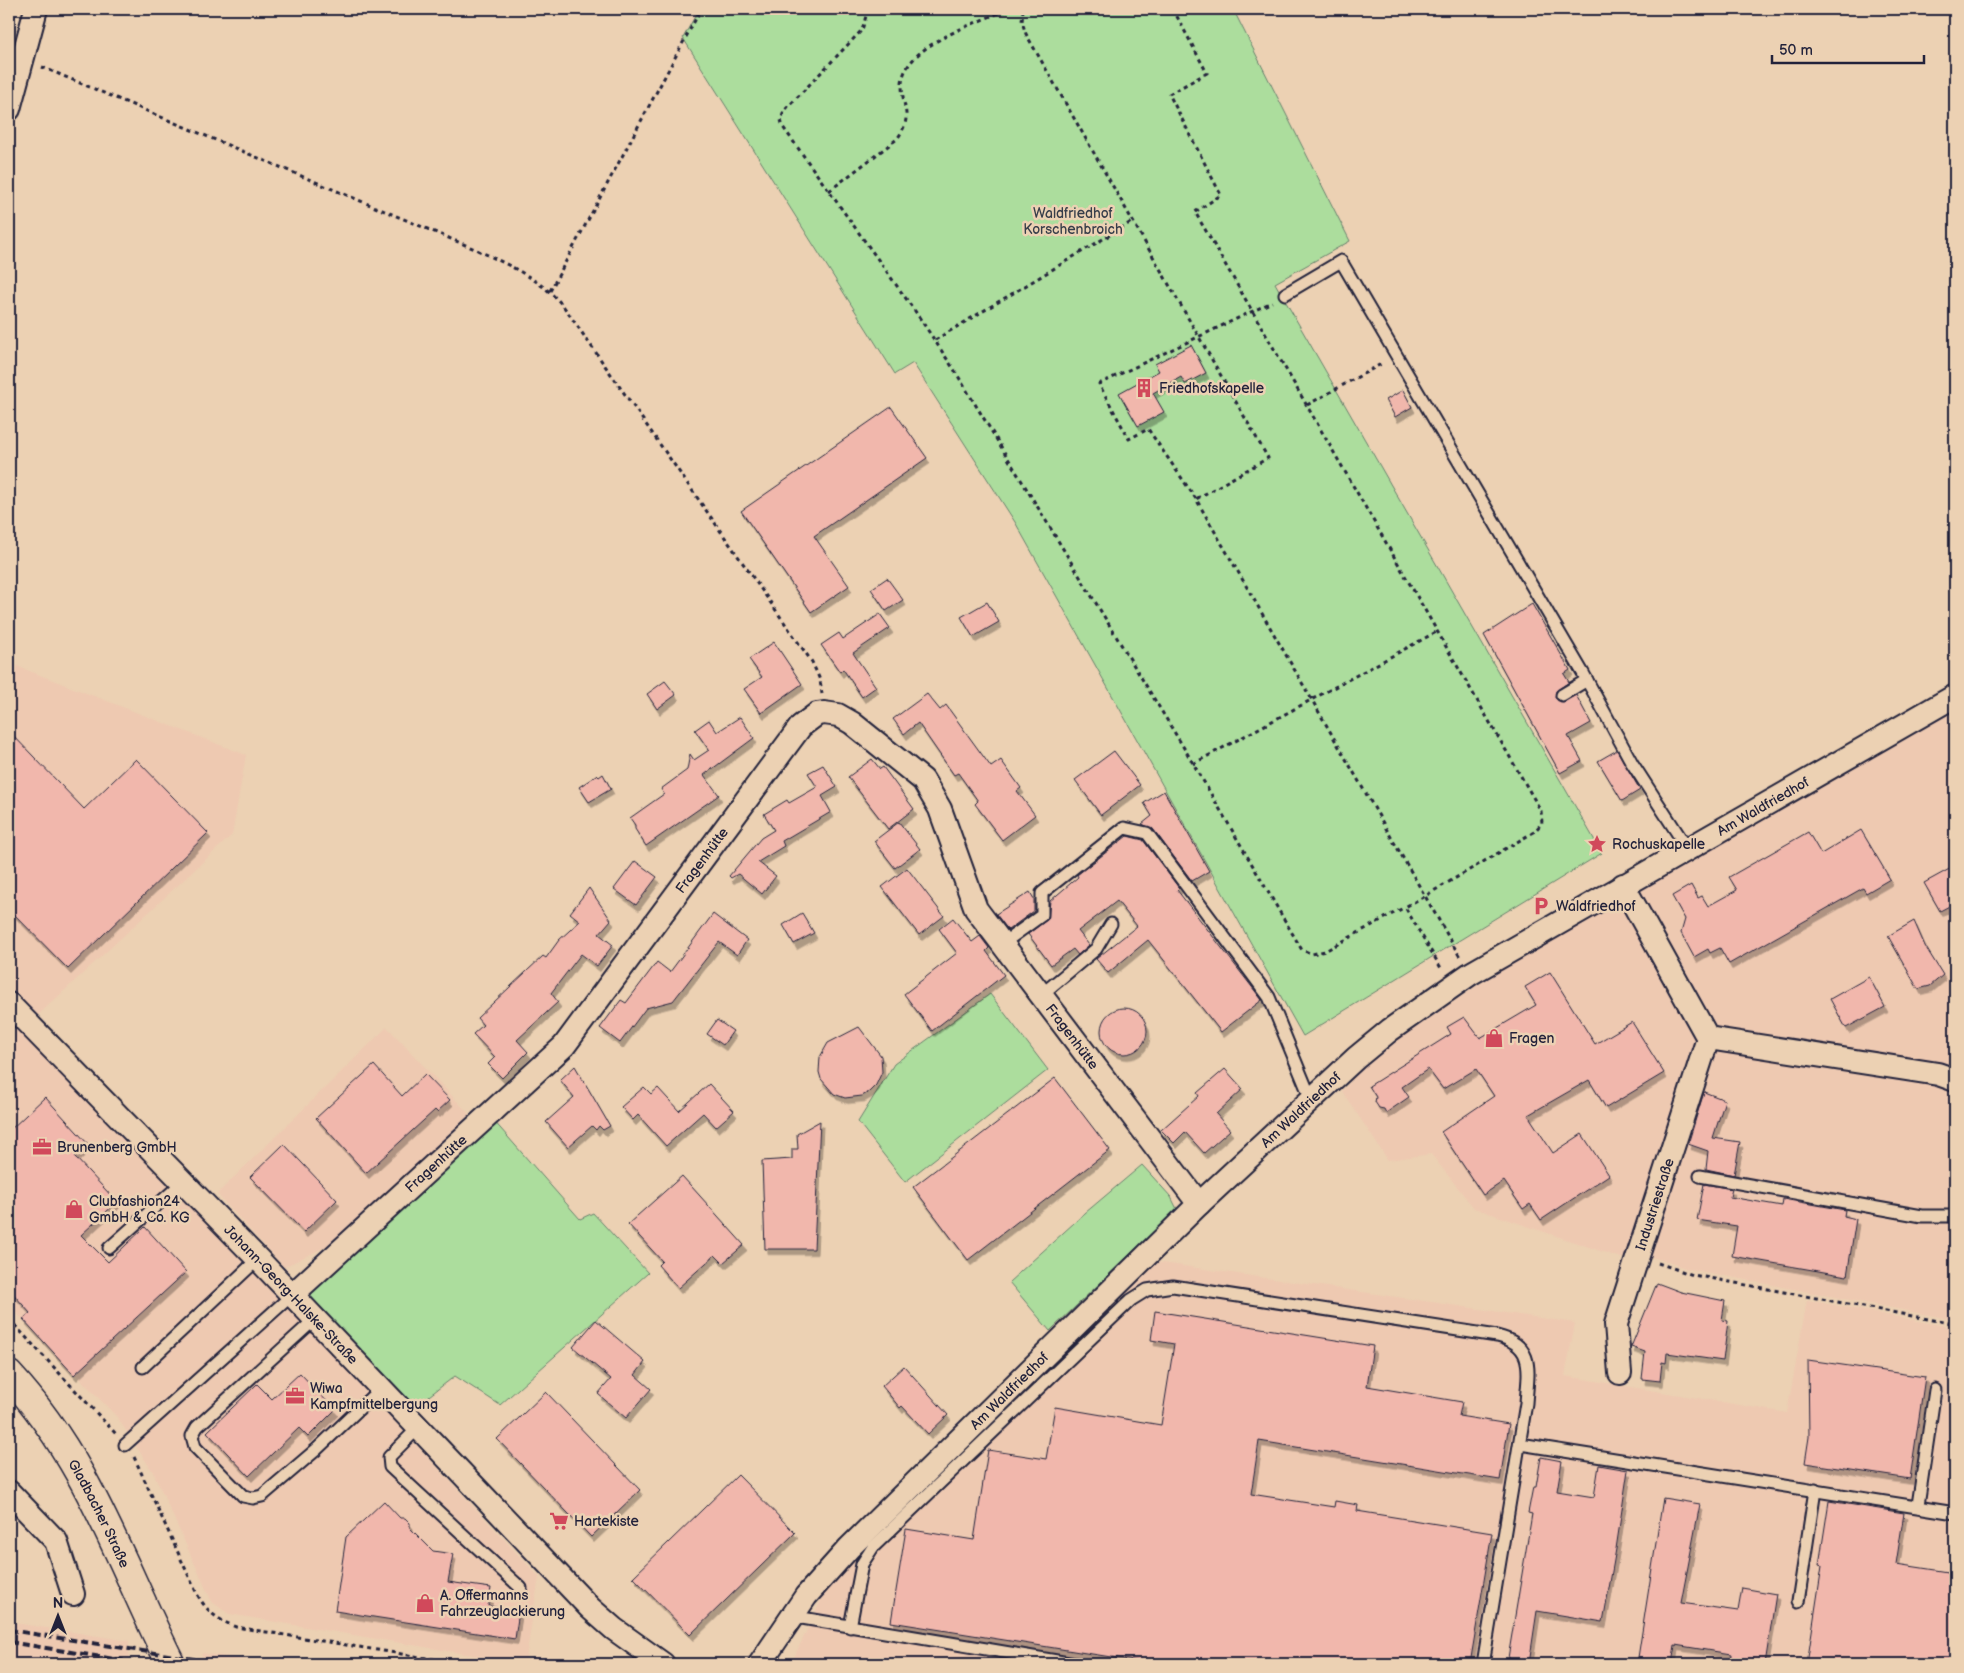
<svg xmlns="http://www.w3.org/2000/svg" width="1964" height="1673" font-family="'Balsamiq Sans',sans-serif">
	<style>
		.built { fill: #eec9b1 }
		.green { fill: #acdd9d; stroke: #67806c }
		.building { fill: #f1b7ac; stroke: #22223b; filter: url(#shadow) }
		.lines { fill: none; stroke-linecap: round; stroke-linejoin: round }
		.lane-casing { stroke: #22223b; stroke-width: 15 }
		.street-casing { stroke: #22223b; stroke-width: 26 }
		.secondary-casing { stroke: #22223b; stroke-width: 31 }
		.path { stroke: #22223b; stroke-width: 3; stroke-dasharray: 4 4; stroke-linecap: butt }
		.lane { stroke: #ecd1b3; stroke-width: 11 }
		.street { stroke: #ecd1b3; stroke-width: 22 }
		.secondary { stroke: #ecd1b3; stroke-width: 28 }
		.rail { stroke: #22223b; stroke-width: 4; stroke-dasharray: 8 4; stroke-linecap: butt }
		.labels { text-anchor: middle; stroke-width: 5; stroke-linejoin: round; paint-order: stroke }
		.park-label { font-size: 14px; fill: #373e4a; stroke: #ecd1b3 }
		.poi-label { font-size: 14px; fill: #22223b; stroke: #ecd1b3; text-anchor: start }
		.street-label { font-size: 14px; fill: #22223b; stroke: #ecd1b3 }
	</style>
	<defs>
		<filter id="shadow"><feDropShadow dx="3" dy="5.5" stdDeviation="0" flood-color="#0004"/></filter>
	</defs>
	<rect width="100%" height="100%" fill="#ecd1b3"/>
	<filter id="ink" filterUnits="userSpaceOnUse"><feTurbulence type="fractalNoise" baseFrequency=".02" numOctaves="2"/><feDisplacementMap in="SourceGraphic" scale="10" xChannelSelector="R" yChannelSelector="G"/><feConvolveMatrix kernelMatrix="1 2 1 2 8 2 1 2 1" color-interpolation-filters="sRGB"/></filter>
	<g filter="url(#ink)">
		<g class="built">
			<path d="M9,663l237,92 -14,80 -196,182 185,217 318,343 -14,87 -296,-50 -17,-12 -59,-130 -36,-55 -108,-112z"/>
			<path d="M1955,702v618l-266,-51 -58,-19 -4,10 -153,-52 -43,-54 -43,6 -46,-69 30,-35 109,-73 161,-103z"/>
			<path d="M387,1027l84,89 -128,122 -59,29 -67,-73z"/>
			<path d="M1156,1262l419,61 -10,53 222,37 20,-113 148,28v336h-1164l32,-68 33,-55z"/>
			<path d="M9,1622l120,19v23h-98l-22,-3z"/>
			<path d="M201,1653l74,11h-68z"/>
		</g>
		<g class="green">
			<path d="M699,9h534l117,232 -75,42 327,570 -299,183 -288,-514 -102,-159 -18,11 -212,-336z"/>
			<path d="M990,994l58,76 -143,112 -47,-60 36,-58z"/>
			<path d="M493,1120l87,99 13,-6 55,60 -148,132 -45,-29 -43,33 -99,-102 -3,-21z"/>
			<path d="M1142,1165l29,32 6,12 -127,122 -41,-49 76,-69z"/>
		</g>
		<g class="building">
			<path d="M1191,345l15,28 -21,11 -4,-7 -28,16 11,19 -26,14 -19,-33 40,-22 -4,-7z"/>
			<path d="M1403,390l9,17 -17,10 -9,-17z"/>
			<path d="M891,407l36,51 -113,78 35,50 -38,26 -70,-101z"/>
			<path d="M887,578l16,22 -17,11 -15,-22z"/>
			<path d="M987,602l12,20 -26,15 -12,-20z"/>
			<path d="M1532,604l38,66 -6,4 5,8 -13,9 -1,7 8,4 13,-7 15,28 -23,13 14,25 -22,12 -76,-138z"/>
			<path d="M880,614l10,14 -37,25 23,34 -14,10 -19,-28 -3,3 -19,-27 18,-12 4,6z"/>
			<path d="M774,642l28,42 -41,29 -17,-24 18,-12 -13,-18z"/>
			<path d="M665,681l11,14 -19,14 -10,-15z"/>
			<path d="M927,694l13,16 6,-5 45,62 10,-7 20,28 -4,3 18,24 -33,25 -27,-36 3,-3 -20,-28 -4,2 -36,-52 -14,11 -11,-15z"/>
			<path d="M740,717l14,21 -50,37 15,20 -73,51 -11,-17v-4l-5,-7 34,-24 -3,-5 26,-19 3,-16 4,6 15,-10 -14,-20 14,-10 8,12z"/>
			<path d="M9,731l75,78 52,-50 72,74 -140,136 -59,-60z"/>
			<path d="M1617,750l23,40 -18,11 -24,-40z"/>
			<path d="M1114,751l26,34 -39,30 -26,-35z"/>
			<path d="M872,759l8,10 3,-2 31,42 -26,20 -40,-52z"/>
			<path d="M823,765l14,22 -15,9 9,16 -49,29 2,5 -26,16 18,14 -14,18 -24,-20 -7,4 -2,-2 32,-38 13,-8 -10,-16 23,-14 2,3 28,-16 -9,-14z"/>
			<path d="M603,774l8,15 -22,13 -10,-15 18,-12 2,2z"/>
			<path d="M1164,791l45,80 -17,10 -39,-52 -11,-5 10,-8 -8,-13z"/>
			<path d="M899,822l21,27 -25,19 -21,-27z"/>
			<path d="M1861,830l29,49 -24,14 -3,-5 -134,76 -9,-16 -10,5 -2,-4 -14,8 -13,-24 4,-14 -13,-23 19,-11 7,13 4,-2 6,10 29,-16 -8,-13 79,-45 13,22z"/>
			<path d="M1127,836l16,4 36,48 -2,2 85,110 -41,32 -73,-92 -40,33 -12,-14 41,-33 -20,-25 -39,30 11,14 -11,10 -5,-6 -22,16 -23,-31 20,-15 2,-18 28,-24 -1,-2z"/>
			<path d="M635,861l22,16 -21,28 -22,-16z"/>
			<path d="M1955,866v37l-15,8 -16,-28z"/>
			<path d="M907,868l37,48 -25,19 -37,-48z"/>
			<path d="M589,888l22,32 -12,14 14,11 -16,21 -16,-12 -30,39 7,9 -41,38 11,12 -26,26 -14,-14 7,-7 -22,-23 10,-9 -6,-7 66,-62 3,2 13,-18 21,-19 -10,-8z"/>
			<path d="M1030,892l4,7v12l-26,19 -12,-16z"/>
			<path d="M802,913l12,20 -20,11 -11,-19z"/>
			<path d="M713,914l34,26 -10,15 -18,-13 -46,59 -27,7 -26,35 -20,-15 21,-28 5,3 31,-41 13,10z"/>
			<path d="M953,918l19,24 8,-6 9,12 -3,3 18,24 -72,56 -28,-37 53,-41 -18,-24z"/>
			<path d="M1914,921l11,25 18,29 -13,11 -12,3 -30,-53z"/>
			<path d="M1550,972l45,72 37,-22 32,51 -58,35 -17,-28 -61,35 25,38 29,-19 27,41 -68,45 -11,-16 -7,5 -19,-28 -21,14 -42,-63 53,-36 -18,-27 -33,20 -15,-20 -26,18 7,10 -23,16 -2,-4 -5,-1 -4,-6 1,-5 -7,-11 82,-52 -4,-7 17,-10 16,21 56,-33 -11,-18z"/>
			<path d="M1869,977l16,30 -39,21 -16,-29z"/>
			<circle cx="1124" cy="1031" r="23"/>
			<path d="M717,1020l16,11 -10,14 -16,-11z"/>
			<path d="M859,1027l22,29 1,16 -6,13 -7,7 -7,4 -17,2 -11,-4 -13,-15 -2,-7 1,-15 8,-14z"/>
			<path d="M374,1065l28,31 23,-22 25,26 -13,12 -2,-2 -69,63 -50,-55z"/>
			<path d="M575,1066l35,60 -7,4 -4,-4 -3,4 -4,-4 -24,21 -22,-25 28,-25 -14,-17z"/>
			<path d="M1225,1069l18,20 -27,25 14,16 -26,23 -19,-21 -11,11 -13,-13 38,-34 -2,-3z"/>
			<path d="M1055,1078l55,72 -142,110 -55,-73z"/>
			<path d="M709,1084l25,27 -18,16 -13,-14 -37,33 -28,-31 -5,5 -12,-13 23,-20 7,7 7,-6 21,23z"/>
			<path d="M1704,1092l21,8 -12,38 27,4 -6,33 -28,-6 2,-18 -20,-7z"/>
			<path d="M45,1097l43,47 -13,13 42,45 -36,33 27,27 37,-35 41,45 -112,103 -51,-56 7,-6 -21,-24v-158z"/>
			<path d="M820,1121l-6,128h-49l-3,-88 30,-2v-10h6l-1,-15z"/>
			<path d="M284,1144l53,56 -33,32 -54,-55z"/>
			<path d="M682,1176l62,69 -21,18 -8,-8 -37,33 -20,-23 4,-4 -34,-37z"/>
			<path d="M1704,1184l28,5 -2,8 52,9 1,-7 62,11 -1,6 12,3 -9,57 -115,-20 5,-30 -40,-6z"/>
			<path d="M1657,1283l24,9 44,9 -3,19 6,1 -5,40 -56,-8 -1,10 -4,-1 -2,19 -18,-2 3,-27 -14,-5z"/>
			<path d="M1155,1311l218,35 -6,40 95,16 -3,14 50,8 -9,56 -241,-39 -4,27 -4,26 83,13 1,-6 23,4 -1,6 135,22 -22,131h-315l-264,-42 15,-93 68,11 14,-90 58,9 9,-52 106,18 13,-81 -23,-4z"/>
			<path d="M596,1320l49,42 -10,13 16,14 -25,29 -28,-24 13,-15 -38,-32z"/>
			<path d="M1808,1360l117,17 -15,102 -105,-16 4,-26z"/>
			<path d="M904,1366l44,49 -20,19 -26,-28 -2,2 -18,-22z"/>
			<path d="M300,1373l35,37 -27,27 -9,-9 -50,48 -42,-44 50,-48 15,15z"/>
			<path d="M546,1392l94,98 -49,47 -94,-98z"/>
			<path d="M1541,1457l21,4 -5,30 37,6 5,-32 29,5 -12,79 -13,73 -66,-11 -8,53h-22l25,-150 -4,-1 5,-26h3z"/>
			<path d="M738,1475l57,58 -105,102 -57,-58z"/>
			<path d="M1663,1498l37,6 -19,99 57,8 4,-23 34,6 -11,70h-35l1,-10 -56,-9 -3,19h-35z"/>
			<path d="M384,1501l16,17h5l5,5v5l23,23 20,3 -5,28 43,6 -3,18 31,5 -4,28 -180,-28 11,-74z"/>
			<path d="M1829,1501l75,12 -8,51 59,9v91h-148l15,-98 -3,-1z"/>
		</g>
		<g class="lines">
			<g class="lane-casing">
				<g id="lane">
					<path d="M1285,294l56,-33 242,412 49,90 55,85"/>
					<path d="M1562,695l25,-15"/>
					<path d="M1002,944l40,-29v-22l82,-65 23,5 122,164 42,102"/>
					<path d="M1041,995l55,-46 15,-25"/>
					<path d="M1700,1176l222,40h33"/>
					<path d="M109,1248l74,-66"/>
					<path d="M315,1319l-118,108 -5,9 3,11 48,49 10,2 9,-2 55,-47 64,-61"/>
					<path d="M143,1367l115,-108"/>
					<path d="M419,1427l-30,30 1,10 131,121"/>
					<path d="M1520,1444l435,69"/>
					<path d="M125,1445l167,-150"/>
					<path d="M1918,1505l17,-115"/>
					<path d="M1798,1602l17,-112"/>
					<path d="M790,1616l285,48"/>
					<path d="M850,1627l12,-63 11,-17 258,-247 16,-10 26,-4 324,50c39,9 31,36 29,67l-43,261"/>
				</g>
			</g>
			<g class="street-casing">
				<g id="street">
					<path d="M9,109l27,-100"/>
					<path id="s1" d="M9,1004l249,255 332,349 24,21 49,35"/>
					<path d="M1708,1038l230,36 17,6"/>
					<path id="s2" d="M292,1295l272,-249 237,-320 16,-12 7,-1 14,2 14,8 71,57 17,29 36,100 223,295"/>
					<path id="s3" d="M1620,1373l-4,-49 92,-286 -85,-153"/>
					<path d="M9,1492l47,49 17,53"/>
					<path id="s4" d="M760,1664l46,-68 43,-48 350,-344 157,-146 34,-28 80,-56 485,-278"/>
				</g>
			</g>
			<g class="secondary-casing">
				<g id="secondary">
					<path id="s5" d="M9,1375c79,85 111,187 162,289"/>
				</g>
			</g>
			<g class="path">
				<path d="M868,9l-6,21 -78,81 -3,9 2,7 132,184 40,60 232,382 115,197 10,4 13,-3 80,-44"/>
				<path d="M1023,9l-1,13 4,12 242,424 -72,41 229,397 -20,11 36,61"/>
				<path d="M1173,9l34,64 -38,21 52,101 -26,17 346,599 1,12 -8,9 -109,64 35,61"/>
				<path d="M1953,9l2,3"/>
				<path d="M42,67l433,182c33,16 65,29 89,58l248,355 8,18 2,14"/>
				<path d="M829,191l68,-52c17,-24 5,-29 5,-55 1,-39 76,-61 106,-75"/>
				<path d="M550,291l151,-282"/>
				<path d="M935,340l198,-119"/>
				<path d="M1307,405l76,-42"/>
				<path d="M1196,499l-48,-70 -19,10 -30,-55 173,-82"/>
				<path d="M1193,764l245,-133"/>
				<path d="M1658,1263l35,12 262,49"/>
				<path d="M9,1319l107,115"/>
				<path d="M134,1457l63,137c10,18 21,26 39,33l227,37"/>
			</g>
			<use href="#lane" class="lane"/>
			<use href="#street" class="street"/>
			<use href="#secondary" class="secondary"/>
			<g class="rail">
				<path d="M9,1630l216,34"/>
				<path d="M9,1642l136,22"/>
			</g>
		</g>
	</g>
	<defs>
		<g id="building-bare" transform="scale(1.5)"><path d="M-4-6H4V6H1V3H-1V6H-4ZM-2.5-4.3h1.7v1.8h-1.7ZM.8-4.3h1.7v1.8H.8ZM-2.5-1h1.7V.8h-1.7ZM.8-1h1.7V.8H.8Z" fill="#d1495b" stroke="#ecd1b3" stroke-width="2.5" paint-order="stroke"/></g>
		<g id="sight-bare" transform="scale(1.5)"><path d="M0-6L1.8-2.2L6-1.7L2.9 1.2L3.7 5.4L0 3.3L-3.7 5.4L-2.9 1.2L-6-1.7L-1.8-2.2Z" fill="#d1495b" stroke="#ecd1b3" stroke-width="2.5" paint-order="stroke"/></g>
		<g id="parking-bare" transform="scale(1.5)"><path d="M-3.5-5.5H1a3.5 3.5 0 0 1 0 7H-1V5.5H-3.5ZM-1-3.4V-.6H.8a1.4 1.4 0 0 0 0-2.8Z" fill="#d1495b" stroke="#ecd1b3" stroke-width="2.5" paint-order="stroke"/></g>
		<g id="shop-bare" transform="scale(1.5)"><path d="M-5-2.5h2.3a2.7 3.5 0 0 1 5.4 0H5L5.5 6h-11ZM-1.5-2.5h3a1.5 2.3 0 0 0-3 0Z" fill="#d1495b" stroke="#ecd1b3" stroke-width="2.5" paint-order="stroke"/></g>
		<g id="office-bare" transform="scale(1.5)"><path d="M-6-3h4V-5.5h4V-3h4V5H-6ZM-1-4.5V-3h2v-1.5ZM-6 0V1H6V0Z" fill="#d1495b" stroke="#ecd1b3" stroke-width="2.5" paint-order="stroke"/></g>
		<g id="supermarket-bare" transform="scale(1.5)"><path d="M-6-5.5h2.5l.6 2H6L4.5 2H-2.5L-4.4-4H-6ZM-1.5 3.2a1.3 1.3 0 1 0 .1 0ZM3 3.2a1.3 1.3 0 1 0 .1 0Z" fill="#d1495b" stroke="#ecd1b3" stroke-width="2.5" paint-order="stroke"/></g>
	</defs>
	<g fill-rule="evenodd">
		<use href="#building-bare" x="1144" y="388"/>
		<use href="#sight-bare" x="1597" y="844"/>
		<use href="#parking-bare" x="1541" y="906"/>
		<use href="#shop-bare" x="1494" y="1038"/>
		<use href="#office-bare" x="42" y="1147"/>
		<use href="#shop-bare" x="74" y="1209"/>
		<use href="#office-bare" x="295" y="1396"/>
		<use href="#supermarket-bare" x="559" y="1521"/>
		<use href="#shop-bare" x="425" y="1603"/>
	</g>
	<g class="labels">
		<g class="park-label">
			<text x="1073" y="218">Waldfriedhof<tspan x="1073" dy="16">Korschenbroich</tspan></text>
		</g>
		<g class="poi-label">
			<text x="1159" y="393">Friedhofskapelle</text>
			<text x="1612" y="849">Rochuskapelle</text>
			<text x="1556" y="911">Waldfriedhof</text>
			<text x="1509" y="1043">Fragen</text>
			<text x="57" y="1152">Brunenberg GmbH</text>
			<text x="89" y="1206">Clubfashion24<tspan x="89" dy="16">GmbH &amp; Co. KG</tspan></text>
			<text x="310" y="1393">Wiwa<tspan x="310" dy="16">Kampfmittelbergung</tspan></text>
			<text x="574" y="1526">Hartekiste</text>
			<text x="440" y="1600">A. Offermanns<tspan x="440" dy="16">Fahrzeuglackierung</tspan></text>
		</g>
		<g class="street-label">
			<text dy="5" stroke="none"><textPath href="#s4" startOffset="1331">Am Waldfriedhof</textPath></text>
			<text dy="5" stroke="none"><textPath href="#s2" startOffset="600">Fragenhütte</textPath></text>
			<text dy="5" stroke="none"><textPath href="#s2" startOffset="1215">Fragenhütte</textPath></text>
			<text dy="5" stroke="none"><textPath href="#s4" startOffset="776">Am Waldfriedhof</textPath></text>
			<text dy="5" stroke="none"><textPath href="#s2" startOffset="195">Fragenhütte</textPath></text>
			<text dy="5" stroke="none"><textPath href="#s3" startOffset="175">Industriestraße</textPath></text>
			<text dy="5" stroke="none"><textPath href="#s1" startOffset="405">Johann-Georg-Halske-Straße</textPath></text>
			<text dy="5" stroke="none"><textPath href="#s4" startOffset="371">Am Waldfriedhof</textPath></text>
			<text dy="5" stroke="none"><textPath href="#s5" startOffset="166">Gladbacher Straße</textPath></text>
		</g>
	</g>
	<rect width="1964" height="1673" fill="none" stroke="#ecd1b3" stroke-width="30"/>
	<rect x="15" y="15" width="1934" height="1643" fill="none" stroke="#22223b" stroke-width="2" filter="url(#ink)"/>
	<g transform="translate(58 1616)" stroke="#ecd1b3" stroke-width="4" paint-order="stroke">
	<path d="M0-4L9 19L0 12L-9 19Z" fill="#22223b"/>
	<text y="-8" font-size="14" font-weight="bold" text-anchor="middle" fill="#22223b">N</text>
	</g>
	<path d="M1772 55v8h152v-8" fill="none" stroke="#22223b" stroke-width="2.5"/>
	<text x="1779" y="55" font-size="15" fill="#22223b" stroke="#ecd1b3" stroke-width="4" paint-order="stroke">50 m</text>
</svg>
